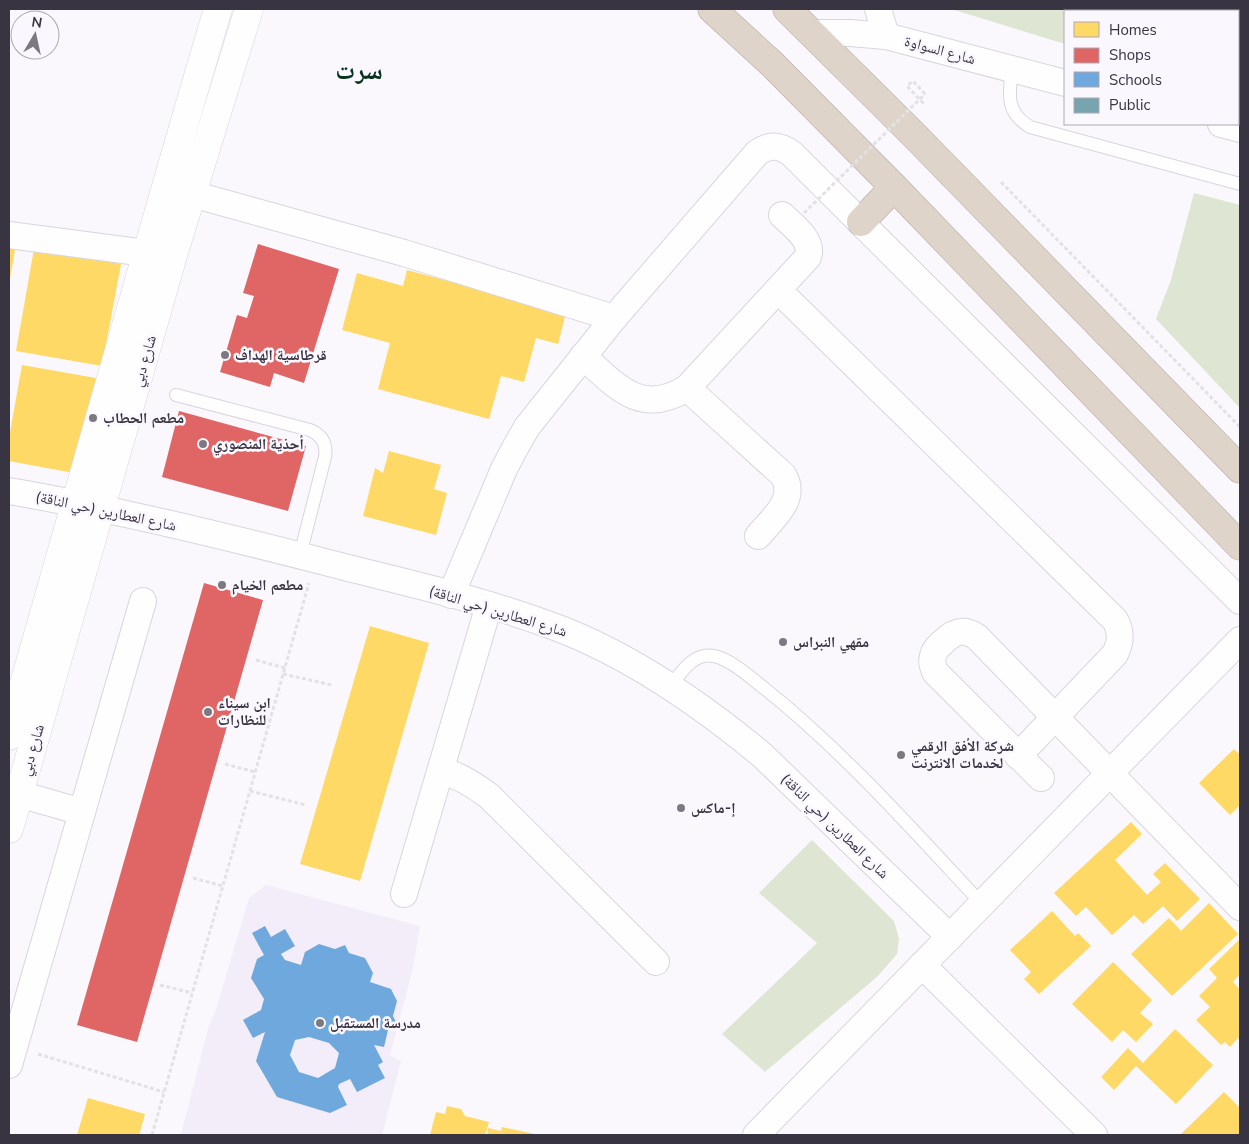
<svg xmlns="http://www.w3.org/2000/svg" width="1249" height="1144" font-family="'Nunito Sans','Noto Naskh Arabic',sans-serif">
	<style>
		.built { fill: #f2edf9 }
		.green { fill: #dee5d2 }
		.homes { fill: #ffd966 }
		.shops { fill: #e06666 }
		.schools { fill: #6fa8dc; fill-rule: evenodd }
		.public { fill: #76a5af }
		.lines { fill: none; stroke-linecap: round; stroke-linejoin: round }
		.lane-casing { stroke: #d8d5de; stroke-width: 14 }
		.street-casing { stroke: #d8d5de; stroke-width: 28 }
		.secondary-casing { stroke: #d8d5de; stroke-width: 29 }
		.highway-casing { stroke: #b6aaa1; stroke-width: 29 }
		.path { stroke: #e2e2e4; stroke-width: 3; stroke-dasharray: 4 2.5; stroke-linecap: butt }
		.lane { stroke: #fefeff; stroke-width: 12 }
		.street { stroke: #fefeff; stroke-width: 26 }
		.secondary { stroke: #fefeff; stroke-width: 28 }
		.highway { stroke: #dfd4c9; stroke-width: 28 }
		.path-bridge { stroke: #e2e2e4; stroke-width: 3; stroke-dasharray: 4 2.5; stroke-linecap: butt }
		.poi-dot { fill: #7d7983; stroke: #faf7fe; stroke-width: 2 }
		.labels { text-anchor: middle; stroke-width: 5; stroke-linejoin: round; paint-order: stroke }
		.street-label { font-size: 15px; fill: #393441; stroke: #faf7fe }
		.poi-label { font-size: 15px; font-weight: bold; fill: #393441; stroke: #faf7fe; text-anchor: start }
		.town-label { font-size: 25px; font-weight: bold; fill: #09331d; stroke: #faf7fe }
	</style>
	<rect width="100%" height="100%" fill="#faf8fd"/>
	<path class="built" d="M266,885l154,41 -6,38 -24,91 11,6 -19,74h-201l28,-110 6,-12 34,-115z"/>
	<g class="green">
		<path d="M951,9h209l-1,2h-94v33z"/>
		<path d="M1194,193l46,12v203l-84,-89 15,-39z"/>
		<path d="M812,840l82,81 5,18 -2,15 -19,22 -113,96 -43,-38 95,-91 -58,-50z"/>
	</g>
	<g class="homes">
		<path d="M9,242l7,1 -6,36h-1z"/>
		<path d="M34,249l87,15 -19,102 -86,-15z"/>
		<path d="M407,270l159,43 -8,31 -22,-6 -12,44 -23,-6 -12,43 -111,-30 12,-46 -48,-13 15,-57 46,13z"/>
		<path d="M22,365l74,13 -17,96 -70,-13v-23z"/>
		<path d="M389,451l52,14 -7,24 13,4 -11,42 -73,-19 12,-48 8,5z"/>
		<path d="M370,626l59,17 -69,238 -60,-17z"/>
		<path d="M1234,749l6,6v50l-10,10 -31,-32z"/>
		<path d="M1131,822l11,12 -27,26 32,35 14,-13 -8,-8 12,-11 35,36 -23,22 -14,-15 -20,18 -9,-9 -22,20 -26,-28 -10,9 -22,-23z"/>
		<path d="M1209,903l29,31 -66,62 -41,-42 38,-36 12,13z"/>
		<path d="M1052,911l23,25 3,-3 13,13 -52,48 -15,-15 7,-7 -21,-22z"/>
		<path d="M1240,939v35l-7,8 7,8v46l-10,11 -5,-5 -4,3 -25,-25 14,-13 -11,-11 18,-18 -8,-9z"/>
		<path d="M1113,962l39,38 -12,13 13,11 -17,18 -13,-12 -11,12 -40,-38z"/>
		<path d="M1175,1029l38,36 -37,39 -40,-38 -22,24 -13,-13 27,-29 15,15z"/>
		<path d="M1224,1092l16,16v27h-60z"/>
		<path d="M88,1098l57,16 -6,21h-62z"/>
		<path d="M447,1106l14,3 4,7 24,6 -4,13h-55l6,-23 9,2z"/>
		<path d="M502,1127l33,7v1h-48l1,-7 13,3z"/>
	</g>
	<g class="shops">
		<path d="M258,244l81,25 -35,114 -30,-10 -4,14 -50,-15 17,-57 10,3 7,-22 -11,-3z"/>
		<path d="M179,411l127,35 -18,65 -126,-34z"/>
		<path d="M204,583l59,17 -126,442 -60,-17z"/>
	</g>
	<path class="schools" d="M265,926l6,11 14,-8 10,17 -14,8 4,6 16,5 4,-13 14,-8 16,5 10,-4 4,8 16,5 8,15 -3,9 21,7 6,12 -4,15 5,10 -10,4 -4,17 -10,-2 9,17 -5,3 7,13 -28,14 -7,-13 -11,5 -1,3 9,18 -17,8 -53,-16 -21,-36 9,-29 -12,6 -10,-18 18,-10 3,-11 -13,-21 6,-19 7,-4 -12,-22zM309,1037l20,6 10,10 -4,15 -17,10 -19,-6 -9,-17 5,-15z"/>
	<g class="public">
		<path d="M1173,9h12l8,2h-21z"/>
		<path d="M1238,41h2v42l-2,-1z"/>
	</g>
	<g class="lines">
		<g class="lane-casing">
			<g id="lane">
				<path d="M1212,9l9,2"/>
				<path d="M1238,16l2,1"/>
				<path d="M1012,69c-3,25 -7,43 18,58l210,57"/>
				<path d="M176,395l134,35c12,5 17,14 15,27l-25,98"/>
				<path d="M670,687c11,-14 23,-35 44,-31 16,3 37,22 50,32 80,64 148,141 218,216"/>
			</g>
		</g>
		<g class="street-casing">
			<g id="street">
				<path d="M878,9l8,27"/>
				<path d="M814,33h36l36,3 179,47"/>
				<path d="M1221,124l19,5"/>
				<path d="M192,194l212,59 210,65"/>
				<path d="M9,235l137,18"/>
				<path d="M778,290l337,330c7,12 6,22 0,34l-97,102"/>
				<path d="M583,356c33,30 58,61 104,32l121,-131c6,-17 -15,-31 -26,-42"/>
				<path d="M687,388l96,87c15,24 -10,43 -25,61"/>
				<path d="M9,491c106,18 212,44 316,71 73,19 148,35 219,61 79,27 154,79 218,132l188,182"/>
				<path d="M451,595l53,-126 11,-21 12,-21 87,-109 143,-165c12,-9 23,-8 35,1l448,447"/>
				<path d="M441,770c19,6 32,14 48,26l167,166"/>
				<path d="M1041,778l-106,-106c-2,-6 -4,-10 -2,-16 1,-6 5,-9 9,-13 11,-11 21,-16 35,-6l263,270"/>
				<path d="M19,794l63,18"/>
				<path d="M404,894l85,-289"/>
				<path d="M922,965l172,170"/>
				<path d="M9,1065l134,-464"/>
				<path d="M756,1135l484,-495"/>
			</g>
		</g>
		<g class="secondary-casing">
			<g id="secondary">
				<path d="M9,736c70,-243 137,-485 209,-727"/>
				<path d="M9,829l165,-577 75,-243"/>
			</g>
		</g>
		<g class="highway-casing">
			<g id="highway">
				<path d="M712,9l60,55 122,123 346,359"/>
				<path d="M787,9l126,125 327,335"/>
				<path d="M861,222l33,-35"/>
			</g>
		</g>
		<g class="path">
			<path d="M925,94l-12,-13 -6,5 18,19"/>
			<path d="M1001,182l239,245"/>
			<path d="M256,660l29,8"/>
			<path d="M283,674l49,11"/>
			<path d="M225,764l30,8"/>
			<path d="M250,791l56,14"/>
			<path d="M193,878l30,8"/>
			<path d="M160,985l32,8"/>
			<path d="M38,1054l126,38"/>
			<path d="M152,1135l157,-552"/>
		</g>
		<use href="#lane" class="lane"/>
		<use href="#street" class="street"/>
		<use href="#secondary" class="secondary"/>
		<use href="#highway" class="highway"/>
		<path class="path-bridge" d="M804,213l121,-119"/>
	</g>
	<g class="poi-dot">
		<circle cx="225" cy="355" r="5"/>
		<circle cx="93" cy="418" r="5"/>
		<circle cx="203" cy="444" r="5"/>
		<circle cx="222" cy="585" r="5"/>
		<circle cx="783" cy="642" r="5"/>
		<circle cx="208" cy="712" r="5"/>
		<circle cx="901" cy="755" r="5"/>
		<circle cx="681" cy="808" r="5"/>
		<circle cx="320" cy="1023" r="5"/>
	</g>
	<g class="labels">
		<g class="street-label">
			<text transform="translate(940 50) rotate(15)" y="5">شارع السواوة</text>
			<text transform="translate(144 361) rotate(-74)" y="5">شارع دبي</text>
			<text transform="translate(106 511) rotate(12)" y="5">شارع العطارين (حي الناقة)</text>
			<text transform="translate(498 611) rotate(17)" y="5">شارع العطارين (حي الناقة)</text>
			<text transform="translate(32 750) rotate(-74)" y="5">شارع دبي</text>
			<text transform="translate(835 826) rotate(44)" y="5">شارع العطارين (حي الناقة)</text>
		</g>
		<g class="poi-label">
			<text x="235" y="360">قرطاسية الهداف</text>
			<text x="103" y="423">مطعم الحطاب</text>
			<text x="213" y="449">أحذية المنصوري</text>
			<text x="232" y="590">مطعم الخيام</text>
			<text x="793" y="647">مقهي النبراس</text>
			<text x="218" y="708">ابن سيناء<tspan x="218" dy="17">للنظارات</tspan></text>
			<text x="911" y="751">شركة الأفق الرقمي<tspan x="911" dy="17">لخدمات الانترنت</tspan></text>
			<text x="691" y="813">إ-ماكس</text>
			<text x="330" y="1028">مدرسة المستقبل</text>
		</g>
		<g class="town-label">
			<text x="359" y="79">سرت</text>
		</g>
	</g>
	<rect width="1249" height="1144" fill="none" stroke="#393441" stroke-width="20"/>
	<rect x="1064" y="10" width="175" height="115" fill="#faf7fe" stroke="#ada9b2"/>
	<rect x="1074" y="22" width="25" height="15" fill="#ffd966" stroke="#ada9b2"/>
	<text x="1109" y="35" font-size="15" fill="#393441">Homes</text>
	<rect x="1074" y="48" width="25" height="15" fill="#e06666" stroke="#ada9b2"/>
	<text x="1109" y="60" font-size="15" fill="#393441">Shops</text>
	<rect x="1074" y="72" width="25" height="15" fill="#6fa8dc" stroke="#ada9b2"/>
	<text x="1109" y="85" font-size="15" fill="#393441">Schools</text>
	<rect x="1074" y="98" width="25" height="15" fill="#76a5af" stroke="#ada9b2"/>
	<text x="1109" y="110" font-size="15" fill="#393441">Public</text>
	<g transform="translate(35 35) rotate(9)"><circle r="24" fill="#faf7fe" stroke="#ada9b2"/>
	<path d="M0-4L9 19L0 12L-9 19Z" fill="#7d7983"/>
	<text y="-8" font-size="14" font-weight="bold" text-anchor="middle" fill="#393441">N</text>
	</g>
</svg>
